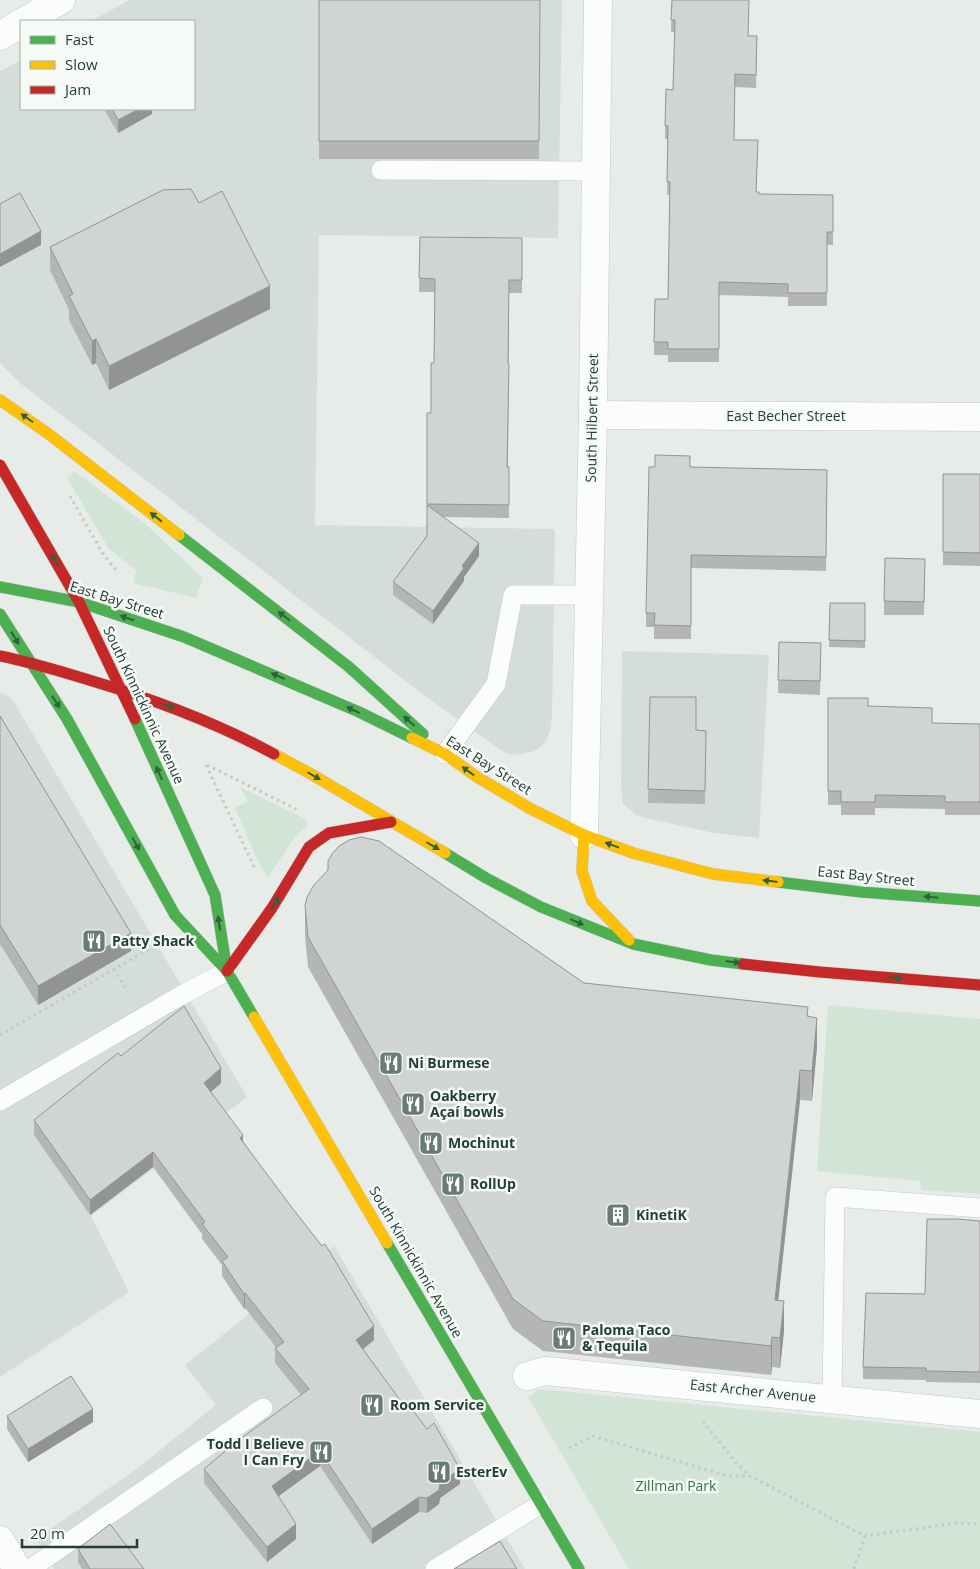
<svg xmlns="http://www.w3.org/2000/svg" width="980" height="1569" font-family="'Open Sans',sans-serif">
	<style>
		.built { fill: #d5ddd9 }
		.green { fill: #d1e4d5 }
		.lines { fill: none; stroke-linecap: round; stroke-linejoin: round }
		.lane-casing { stroke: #c4c9c6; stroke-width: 20 }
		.street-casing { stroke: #c4c9c6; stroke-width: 29 }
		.fast-casing { stroke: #c2c9c6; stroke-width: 12 }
		.slow-casing { stroke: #c2c9c6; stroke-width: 12 }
		.jam-casing { stroke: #c2c9c6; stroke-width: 12 }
		.path { stroke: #c2cbc6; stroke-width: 3; stroke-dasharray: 2.5 4; stroke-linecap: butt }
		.lane { stroke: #fbfcfc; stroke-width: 19 }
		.street { stroke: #fbfcfc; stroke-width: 28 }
		.fast { stroke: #4caf50; stroke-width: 11 }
		.slow { stroke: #ffc107; stroke-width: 11 }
		.jam { stroke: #c62828; stroke-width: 11 }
		.wall { fill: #b3b6b5 }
		.shaded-wall { fill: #929493 }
		.building { fill: #d0d4d2; stroke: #929493 }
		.oneway { fill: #30613d }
		.labels { text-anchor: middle; stroke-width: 5; stroke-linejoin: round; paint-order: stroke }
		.street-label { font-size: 14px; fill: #243f35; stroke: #f5faf7 }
		.poi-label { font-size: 14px; font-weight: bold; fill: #243f35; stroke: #f5faf7; text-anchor: start }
		.park-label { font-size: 14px; fill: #2f7543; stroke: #f5faf7 }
	</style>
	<rect width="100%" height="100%" fill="#e7ece9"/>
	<g class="built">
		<path d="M130,0h432l-4,238 -239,-3 -4,290 240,4 -3,189 -2,13 -4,10 -7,7 -7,4 -17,3 -10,-2 -80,-57 -405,-313 -20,-20v-292l21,-11v49h173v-88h-103z"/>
		<path d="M622,651l147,4 -10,183 -45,-5 -77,-17 -14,-12 -2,-16z"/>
		<path d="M0,692l10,5 5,7 232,393 -156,119 38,76 -129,85z"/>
		<path d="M334,1246l191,323h-471l-18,-30 102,-71 78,-63 -31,-40z"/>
	</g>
	<g class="green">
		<path d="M74,471l69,51 60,56 -7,20 -63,-15 4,-12 -28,-22 -42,-71z"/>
		<path d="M240,787l64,31 4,7 -13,12 -27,40 -8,-11 -25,-58 13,-7z"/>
		<path d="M828,1005l152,14v175l-59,-4 -1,-9 -103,-10z"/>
		<path d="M539,1389l441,43v137h-351l-101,-172z"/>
	</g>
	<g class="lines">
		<g class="lane-casing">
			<g id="lane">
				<path d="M381,170l215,1"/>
				<path d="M445,754l51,-70 17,-89h76"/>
				<path d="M0,1101l180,-105 47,-25"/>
				<path d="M832,1399l3,-202 145,11"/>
				<path d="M30,1569l233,-161"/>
				<path d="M435,1569l106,-65"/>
			</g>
		</g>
		<g class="street-casing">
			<g id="street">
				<path d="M25,21l36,-21"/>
				<path d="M0,36l21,-13"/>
				<path d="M593,415l387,2"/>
				<path d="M584,835l9,-420 5,-415"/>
				<path d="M527,1376l18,-5 435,43"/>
				<path d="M0,1540l17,29"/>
			</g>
		</g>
		<g class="fast-casing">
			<g id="fast">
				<path d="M179,535l170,132 74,67"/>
				<path d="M0,587l79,15 105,35 175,75 53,26"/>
				<path d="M0,614l67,105 108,196 52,56 27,46"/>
				<path d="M135,719l80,176 12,76"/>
				<path d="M445,853l41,25 55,29 92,37 78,16 32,4"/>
				<path d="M778,882l83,10 119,9"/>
				<path d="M387,1243l192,326"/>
			</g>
		</g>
		<g class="slow-casing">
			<g id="slow">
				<path d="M0,400l50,35 129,100"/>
				<path d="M412,738l33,16 32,23 54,32 53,26 49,18 80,21 65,8"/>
				<path d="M274,754l37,20 134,79"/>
				<path d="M584,835l-2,36 10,30 37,39"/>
				<path d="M254,1017l133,226"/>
			</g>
		</g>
		<g class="jam-casing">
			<g id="jam">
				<path d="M0,465l79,137 56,117"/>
				<path d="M0,656c30,6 59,15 89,24 64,19 126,42 185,74"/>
				<path d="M743,964l77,8 160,13"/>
				<path d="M227,971l45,-63 37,-61 20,-14 62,-11"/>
			</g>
		</g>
		<g class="path">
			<path d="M70,496l33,58 13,16"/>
			<path d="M206,765l50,106"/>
			<path d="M207,765l93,46"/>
			<path d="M114,969l14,23"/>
			<path d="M0,1035l151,-87"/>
			<path d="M703,1421l33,42 14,13 115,60 92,-13 23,1"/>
			<path d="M569,1448l24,-12 134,40h22"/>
			<path d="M854,1569l11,-33"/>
		</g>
		<use href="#lane" class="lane"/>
		<use href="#street" class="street"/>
		<use href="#fast" class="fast"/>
		<use href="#slow" class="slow"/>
		<use href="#jam" class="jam"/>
	</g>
	<g class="wall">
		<path d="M319,0h221l-1,159h-220z"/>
		<path d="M672,0l77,36h8l-1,52 -21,-1 -1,53 24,13 -2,39 3,2 74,1v50h-6v61h-39v-9l-69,-2v67h-51v-7h-14l1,-56h13l2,-104h-3l1,-56h-3l1,-50 7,1 2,-58h-4z"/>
		<path d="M104,109h48v5l-34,19z"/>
		<path d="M199,203l71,106 -161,81 -13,-27 -4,2 -23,-45v-10l-19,-40v-23z"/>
		<path d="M420,237l102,1v55h-13l-1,174h1v51l-65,-1 35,39 -15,21v4l-31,43 -40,-29v-13l34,-46v-123h4l3,-50 1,-71h-16z"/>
		<path d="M655,467l172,3 -1,101 -135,-3v71h-37v-12h-8v-14z"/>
		<path d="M943,474h37v92l-37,-1z"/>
		<path d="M925,559l-1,56h-40v-14z"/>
		<path d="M830,603h35v45l-36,-1z"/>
		<path d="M779,642l42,1 -1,52 -42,-2z"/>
		<path d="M650,697l46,33 10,1 -1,73 -57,-1z"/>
		<path d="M828,698l40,8 64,17 48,1v91h-35v-6l-70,-1v7h-34v-10h-13z"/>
		<path d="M0,716l131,235 -93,54 -38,-61z"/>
		<path d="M305,906l279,77 224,33 9,31 -5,54 -12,-1 -22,201 6,30 -4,37 -8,-1 -1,8 -228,-24 -30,-22 -205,-362 -3,-31z"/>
		<path d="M121,1056l100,27 -10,9 163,248 -11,9 97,135 -20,14 -1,6 -12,9 -8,-1 -47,32 -52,-78 -42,30 18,43 -29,23 -63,-79v-14l97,-74 -26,-32v-15l1,-1 -31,-39 -1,1 -22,-33v-11l-20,-26v-5l-49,-67 -63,48 -56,-80v-15z"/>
		<path d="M980,1221v162l-54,-1v-2l-63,-1v-12l62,-73z"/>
		<path d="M7,1416l86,6 -65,40 -21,-33z"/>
		<path d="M78,1549l66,20h-62l-4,-7z"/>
	</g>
	<g class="shaded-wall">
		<path d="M139,109h13v5l-34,19v-13z"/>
		<path d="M41,231v14l-41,22v-13z"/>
		<path d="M270,286v23l-161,81v-24z"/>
		<path d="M96,339v24l-4,2v-24z"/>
		<path d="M479,543v13l-15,21v4l-31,43v-13l29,-45z"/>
		<path d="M131,933v18l-93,54v-19z"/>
		<path d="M817,1018v29l-5,54v-30z"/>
		<path d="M221,1068v15l-17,15v-15z"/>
		<path d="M800,1070v30l-25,230v-30z"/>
		<path d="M243,1135v15l-3,-12z"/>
		<path d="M153,1152v15l-63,48v-15z"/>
		<path d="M245,1293v15l-1,1v-15z"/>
		<path d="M784,1301v30l-4,37v-30z"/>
		<path d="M374,1326v14l-18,15v-15z"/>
		<path d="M772,1337v30l-1,8v-29z"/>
		<path d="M93,1409v13l-65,40v-13z"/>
		<path d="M320,1451v15l-48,35v-15z"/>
		<path d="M460,1469v15l-20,14 -1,6 -12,9v-15l13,-15z"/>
		<path d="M419,1497v15l-47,32v-15z"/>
		<path d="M296,1524v15l-29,23v-15z"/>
	</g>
	<g class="building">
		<path d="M319,0h221l-1,141h-220z"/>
		<path d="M672,0h77l-1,36h9l-1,39 -21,-1 -1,66h24l-2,52h3v2l74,1v37h-6v61h-39v-9l-69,-2v67h-51v-7h-14l1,-43h13l2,-117h-3l1,-56h-3l1,-37 7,1 2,-70h-4z"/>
		<path d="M112,109h27l-21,11z"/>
		<path d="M191,189l8,14 23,-12 48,95 -161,80 -13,-27 -4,2 -23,-45 4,-2 -23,-47 113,-57z"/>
		<path d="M20,193l21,38 -41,23v-50z"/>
		<path d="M420,237l102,1v42h-13l-1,84h1l-2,103h2v38l-82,-1v-91h4v-50h3l1,-84 -16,-1z"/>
		<path d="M655,455l35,1v11l137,3 -1,87 -135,-2v71l-37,-1 1,-12h-9l3,-146h6z"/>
		<path d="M943,474h37v79l-37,-1z"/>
		<path d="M427,505l52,38 -17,23 2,2 -31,43 -40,-29 34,-46z"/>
		<path d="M885,558l40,1 -1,43 -40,-1z"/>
		<path d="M830,603h35v38l-36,-1z"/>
		<path d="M779,642l42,1 -1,38 -42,-1z"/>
		<path d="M650,697h46v33l10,1 -1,60 -57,-2z"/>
		<path d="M828,698h40v8l64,2v15l48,1v78h-35v-6l-70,-1v7h-34v-11h-13z"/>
		<path d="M0,716l131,217 -93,53 -38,-61z"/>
		<path d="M361,837l18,4 205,142 224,24 -1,9 10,2 -5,53 -12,-1 -25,230 9,1 -4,37 -8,-1 -1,9 -228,-25 -30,-22 -205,-362 -3,-31 2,-9 7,-12 14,-15v-9l4,-7 7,-8 10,-6z"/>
		<path d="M184,1006l37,62 -17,15 39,52 -3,3 53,71 29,37 3,-2 49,82 -18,14 50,68h5l16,21 7,-6 26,46 -20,14 -1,7 -12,8 -8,-1 -47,32 -52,-78 -48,35 24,38 -29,23 -63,-78 32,-27 73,-53 -34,-41 9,-6 -39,-49 -1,1 -22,-33 6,-4 -26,-33 3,-2 -52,-70 -63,48 -56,-80 84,-67 3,3z"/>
		<path d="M927,1219h31l22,2v151l-54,-1v-3l-63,-1 3,-74 59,1z"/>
		<path d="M71,1376l22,33 -65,40 -21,-33z"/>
		<path d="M110,1524l34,45h-54l-12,-20z"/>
		<path d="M500,1541l17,28h-63z"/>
	</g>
	<defs><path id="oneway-solid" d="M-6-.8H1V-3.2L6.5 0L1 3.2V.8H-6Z" transform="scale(1.25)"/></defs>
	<g class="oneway">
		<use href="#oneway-solid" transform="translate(27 418) rotate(-145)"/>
		<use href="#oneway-solid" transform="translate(156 517) rotate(-142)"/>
		<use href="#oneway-solid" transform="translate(55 560) rotate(-120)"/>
		<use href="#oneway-solid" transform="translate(284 616) rotate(-142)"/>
		<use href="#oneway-solid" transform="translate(127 618) rotate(-161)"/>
		<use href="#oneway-solid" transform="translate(15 638) rotate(58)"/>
		<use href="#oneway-solid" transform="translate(278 676) rotate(-156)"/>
		<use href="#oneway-solid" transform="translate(56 702) rotate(57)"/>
		<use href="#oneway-solid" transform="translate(168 706) rotate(20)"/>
		<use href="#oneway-solid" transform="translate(353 710) rotate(-155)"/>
		<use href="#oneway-solid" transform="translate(409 721) rotate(-138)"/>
		<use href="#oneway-solid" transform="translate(468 771) rotate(-144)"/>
		<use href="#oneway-solid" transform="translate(159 773) rotate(-114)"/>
		<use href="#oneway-solid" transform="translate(314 776) rotate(30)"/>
		<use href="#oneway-solid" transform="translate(136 844) rotate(61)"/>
		<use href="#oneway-solid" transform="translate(612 845) rotate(-160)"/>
		<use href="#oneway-solid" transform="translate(433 846) rotate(30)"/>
		<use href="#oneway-solid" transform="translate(770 881) rotate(-173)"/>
		<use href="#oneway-solid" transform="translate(931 897) rotate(-175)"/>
		<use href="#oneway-solid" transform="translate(275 903) rotate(-58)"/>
		<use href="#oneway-solid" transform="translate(577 922) rotate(23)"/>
		<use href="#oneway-solid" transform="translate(219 923) rotate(-99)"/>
		<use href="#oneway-solid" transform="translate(733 962) rotate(7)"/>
		<use href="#oneway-solid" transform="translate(895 978) rotate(5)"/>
	</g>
	<defs>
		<g id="restaurant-square" transform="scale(1.25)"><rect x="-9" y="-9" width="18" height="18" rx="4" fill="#687c74" stroke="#f5faf7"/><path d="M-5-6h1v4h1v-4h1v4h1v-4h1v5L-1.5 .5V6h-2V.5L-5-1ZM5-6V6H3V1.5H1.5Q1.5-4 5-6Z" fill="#fff"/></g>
		<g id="building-square" transform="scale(1.25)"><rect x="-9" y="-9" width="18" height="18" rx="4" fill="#687c74" stroke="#f5faf7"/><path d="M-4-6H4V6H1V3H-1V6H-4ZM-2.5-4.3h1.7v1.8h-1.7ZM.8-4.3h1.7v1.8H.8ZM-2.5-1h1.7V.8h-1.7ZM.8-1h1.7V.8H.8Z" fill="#fff"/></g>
	</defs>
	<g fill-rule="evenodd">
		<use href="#restaurant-square" x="94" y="941"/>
		<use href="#restaurant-square" x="391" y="1063"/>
		<use href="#restaurant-square" x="413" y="1104"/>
		<use href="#restaurant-square" x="431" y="1143"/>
		<use href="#restaurant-square" x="453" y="1184"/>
		<use href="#building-square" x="618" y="1215"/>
		<use href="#restaurant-square" x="564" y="1338"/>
		<use href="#restaurant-square" x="372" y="1405"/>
		<use href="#restaurant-square" x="321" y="1452"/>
		<use href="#restaurant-square" x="439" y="1472"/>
	</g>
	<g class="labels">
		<g class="street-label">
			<text x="786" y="421">East Becher Street</text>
			<text transform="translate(592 418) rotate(-89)" y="5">South Hilbert Street</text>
			<text transform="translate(117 600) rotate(17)" y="5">East Bay Street</text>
			<text transform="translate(144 705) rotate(65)" y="5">South Kinnickinnic Avenue</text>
			<text transform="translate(489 765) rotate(32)" y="5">East Bay Street</text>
			<text transform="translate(866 876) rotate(6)" y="5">East Bay Street</text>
			<text transform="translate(416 1262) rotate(60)" y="5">South Kinnickinnic Avenue</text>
			<text transform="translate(753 1391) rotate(6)" y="5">East Archer Avenue</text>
		</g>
		<g class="poi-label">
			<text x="112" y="946">Patty Shack</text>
			<text x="408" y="1068">Ni Burmese</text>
			<text x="430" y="1101">Oakberry<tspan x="430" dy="16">Açaí bowls</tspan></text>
			<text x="448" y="1148">Mochinut</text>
			<text x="470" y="1189">RollUp</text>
			<text x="636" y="1220">KinetiK</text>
			<text x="582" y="1335">Paloma Taco<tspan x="582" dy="16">&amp; Tequila</tspan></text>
			<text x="390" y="1410">Room Service</text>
			<text x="304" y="1449" text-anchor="end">Todd I Believe<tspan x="304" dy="16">I Can Fry</tspan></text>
			<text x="456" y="1477">EsterEv</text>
		</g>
		<g class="park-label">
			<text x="676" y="1491">Zillman Park</text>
		</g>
	</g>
	<rect x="20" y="20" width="175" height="90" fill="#f5faf7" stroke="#a1afa9"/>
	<rect x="30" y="36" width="25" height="8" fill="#4caf50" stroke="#a1afa9"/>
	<text x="65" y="45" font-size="15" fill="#243f35">Fast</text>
	<rect x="30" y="61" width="25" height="8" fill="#ffc107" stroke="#a1afa9"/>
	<text x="65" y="70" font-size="15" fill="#243f35">Slow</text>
	<rect x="30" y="86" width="25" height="8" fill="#c62828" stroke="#a1afa9"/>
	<text x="65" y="95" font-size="15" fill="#243f35">Jam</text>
	<path d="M22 1539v8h115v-8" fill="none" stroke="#243f35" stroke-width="2.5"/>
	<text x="30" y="1539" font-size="15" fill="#243f35" stroke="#f5faf7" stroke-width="4" paint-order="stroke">20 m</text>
</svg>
